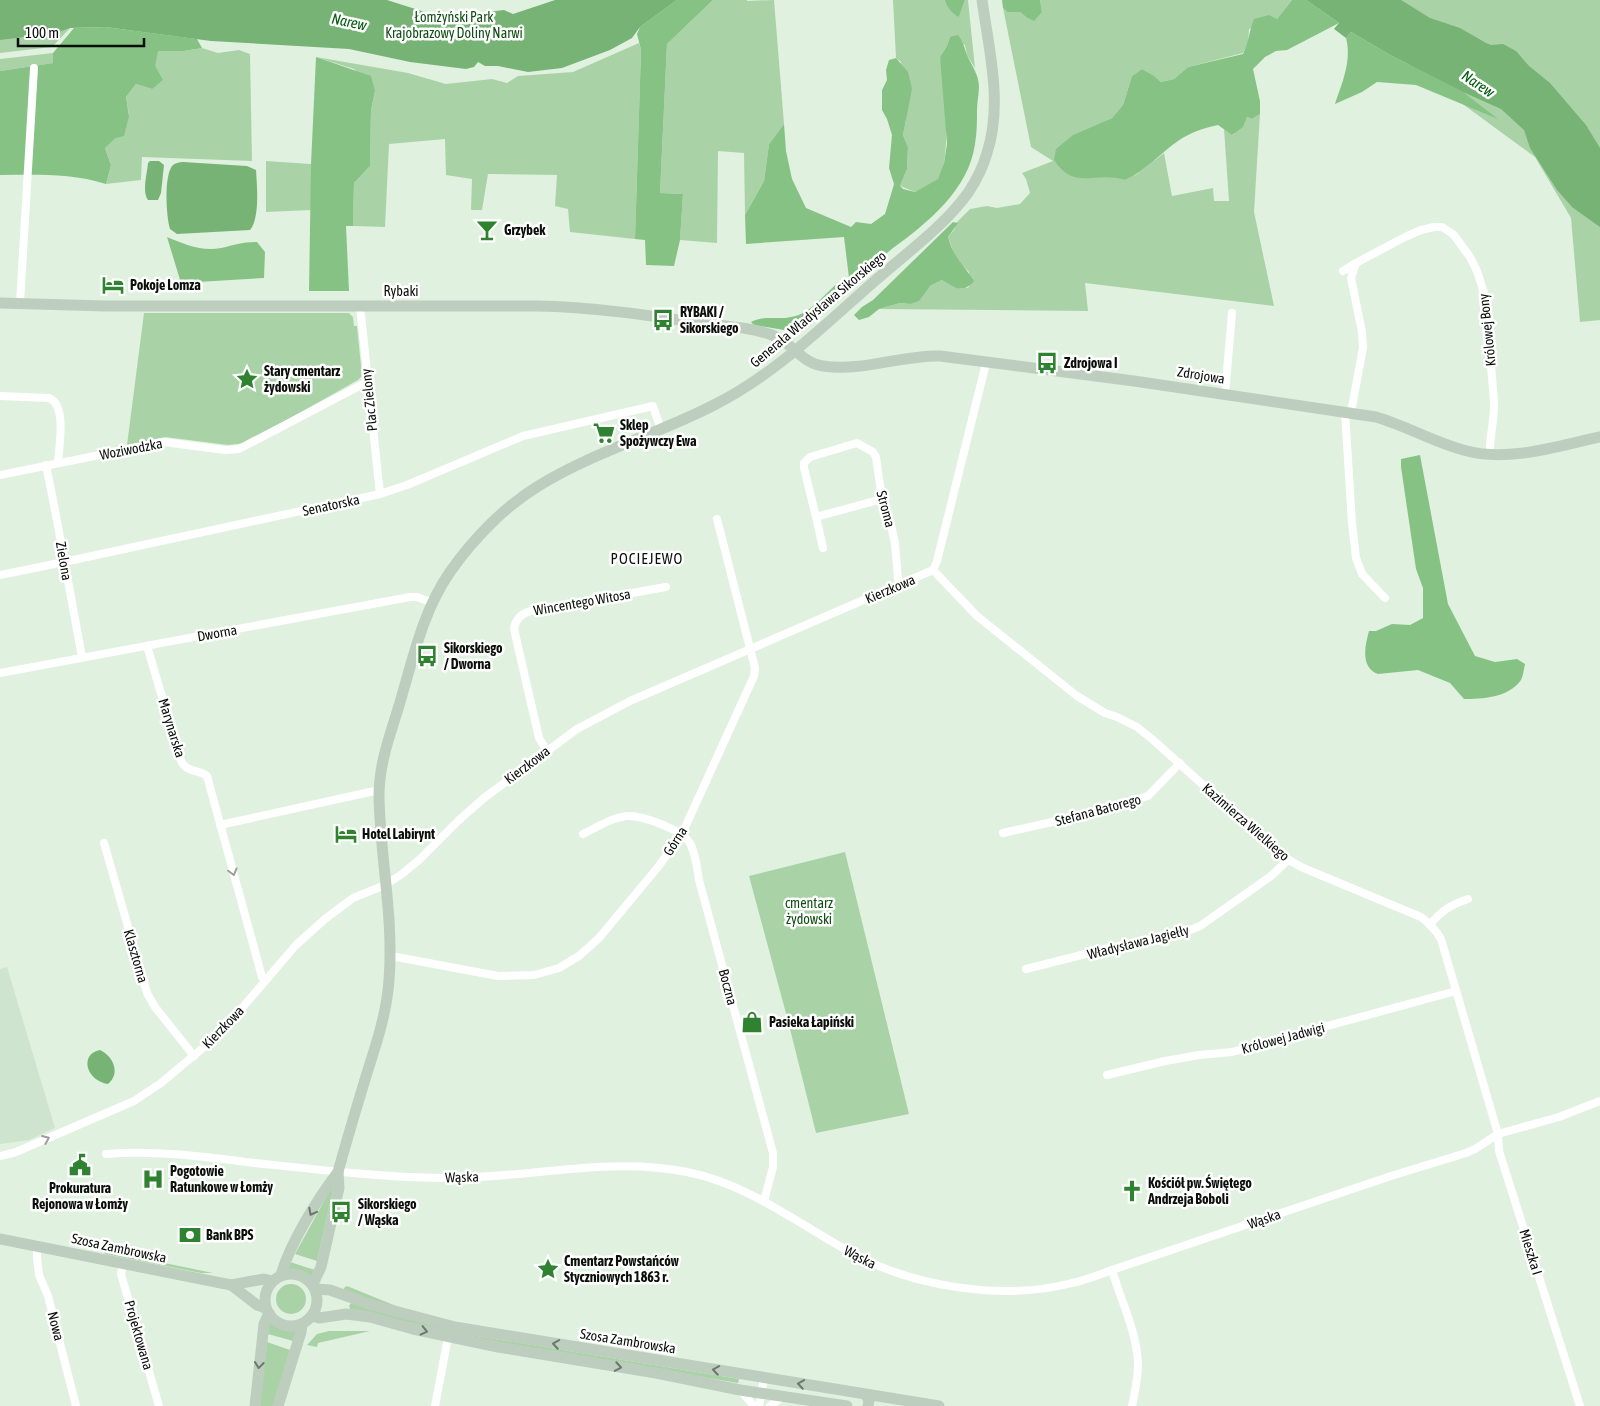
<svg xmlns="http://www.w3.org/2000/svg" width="1600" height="1406" font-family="'Asap Condensed',sans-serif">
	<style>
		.built { fill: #cfe4ce }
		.green { fill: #a9d3a7 }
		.forest { fill: #87c285 }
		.water { fill: #78b376 }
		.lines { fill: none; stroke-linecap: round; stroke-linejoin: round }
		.street { stroke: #fff; stroke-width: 8 }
		.secondary { stroke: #becebe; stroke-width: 11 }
		.oneway { stroke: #9d9f9d }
		.oneway2 { stroke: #6d786d }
		.labels { text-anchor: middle; stroke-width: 5; stroke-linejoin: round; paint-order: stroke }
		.park-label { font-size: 14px; fill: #104e13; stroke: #fff }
		.poi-label { font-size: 14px; font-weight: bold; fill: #0a0f0a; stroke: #fff; text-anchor: start }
		.street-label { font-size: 14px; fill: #0a0f0a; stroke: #fff }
		.water-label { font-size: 15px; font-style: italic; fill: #005d0b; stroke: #fff }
		.neighbourhood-label { font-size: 15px; letter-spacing: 1px; fill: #0a0f0a; stroke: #fff }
	</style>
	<rect width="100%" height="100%" fill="#e1f1e0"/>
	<path class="built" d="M7,967l48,161 -26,12 -29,4v-175z"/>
	<g class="green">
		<path d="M713,0h34v1l27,-1 10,124 -15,20 -5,37 -19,34 -1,-62 -26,-2 -1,92 -37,-3 3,-46 -23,-1 7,-149z"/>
		<path d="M893,0h53l13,17 6,-17h3l7,68 -8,-13 -2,-10 -15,-8 -3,9 -7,11c4,24 13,103 -2,122 -5,6 -16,10 -23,13l-15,-6 7,-17 1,-22 -5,-12 3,-15 -5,-58 -5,-4z"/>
		<path d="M1040,0h252l-15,19 -28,10 -1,15 -5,9 -55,14 -14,12 -13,3 -8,-7 -11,-6 -10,7 -9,29 -11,13 -38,17 24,42 16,-1 11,4 12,-6 27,-21 8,43 41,-8 1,13h15l-5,-72 9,6 14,-18 5,2 8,-5 -6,98 20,94 -189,-23 3,28 -209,-2 21,-6 10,1 20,-18 12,-6c9,6 17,11 27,7v-15l-13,-13 -8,-22 6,-7 3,-8 13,-13 17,-3 10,2 23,-4 10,-11 -4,-14 -4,-6 31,-12 -22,-14 -28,-139 4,4h13l6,5 16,-5z"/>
		<path d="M1321,0h279v205l-27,3 27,18v94l-20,2 -9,-104 -36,-61z"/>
		<path d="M0,28h70l-18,19 -52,6z"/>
		<path d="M639,43l2,7 -6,189 -65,-7 -2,-23 -13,-3 2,-31 -69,-1 -6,36h-11l1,-31 -26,-4 -1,-36 -56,5 -4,83 -32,-1 1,-43 16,-17 1,-56 4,-19 -21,-22 -38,-12 92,16 38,11 46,-5 15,4 11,-7 55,-4z"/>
		<path d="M202,48l16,5 21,-3 11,4 2,107 -110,-4 -1,23 -35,4 5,-19 -6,-17 11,-10 13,-24 -3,-17 10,-13 16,5 4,-39 28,1z"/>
		<path d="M53,53v10l-53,8v-12z"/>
		<path d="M266,161l45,3v46l-45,2z"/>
		<path d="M144,313h205l4,4 1,9h3l5,50 -4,4 -112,63 -18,2 -63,-8 -38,8z"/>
		<path d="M845,852l64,262 -93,19 -29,-116 -38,-141z"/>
		<path d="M335,1181l-18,80 -22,-7z"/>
		<path d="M102,1250l111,23h-12l-96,-19z"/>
		<path d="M290,1262l25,8 -2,10 -12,-8 -15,-1z"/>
		<circle cx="291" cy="1299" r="15"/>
		<path d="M347,1286l49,20v2l-53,-18 2,-3z"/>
		<path d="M351,1303l120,32 268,44 -1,4 -248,-42 -140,-32 -1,-3z"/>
		<path d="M270,1319l12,8h16l-5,14 -25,-7z"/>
		<path d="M329,1331h41l-52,12 -1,4 -10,-2 10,-11z"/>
		<path d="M267,1342l23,8 -17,56h-14z"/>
	</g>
	<g class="forest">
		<path d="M677,0h36l-46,44 -7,149 23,1 -3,46 -6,26 -28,-1 -1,-25 -10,-1 6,-189 -4,-16 3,-7z"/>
		<path d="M945,0h20l-6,17c-6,-2 -13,-11 -14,-17z"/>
		<path d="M1002,0h38l2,12 -8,9 -8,-4 -6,-5h-13l-4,-4z"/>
		<path d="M1292,0h14l33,23 -52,27 -11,1 -11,6 -12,12 7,32v13l-8,5 -5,-2 -4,10 -11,8 -14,-10c-14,3 -27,7 -40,16 -18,12 -32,30 -53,39 -30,-10 -50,12 -71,-20l2,-11 17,-14 39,-17 11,-13 9,-29 10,-7 11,6 8,7 13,-3 14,-12 55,-13c6,-12 6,-23 11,-35l15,-4 8,4z"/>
		<path d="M105,27l92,12 5,9 -18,3h-26l-3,15 8,14 -11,9 -16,-5 -10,13 3,19 -5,20 -8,2 -11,10 6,17 -5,19c-36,-11 -69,-9 -106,-9v-104l53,-8v-10l21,-25z"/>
		<path d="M1351,32l39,23 73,37 35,27 -82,-34 -39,-3 -15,10 -27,12c7,-21 17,-43 11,-66z"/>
		<path d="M958,35c6,8 6,12 9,20 5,11 12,20 12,32 0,7 -2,15 -2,23 0,11 0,23 -2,34 -6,45 -47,79 -82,104 -15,12 -29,26 -43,38l-6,-49 -98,7 -1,-29 19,-34 5,-37 15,-20 2,27 6,28 14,29 45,19 5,-5 15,2 14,-10 7,-23 2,-7 -5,-16 3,-33 -5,-16 -5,-9v-20l5,-10 -1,-10 3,-10 7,-2 12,14 4,17 -9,46 5,12 -1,22 -7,17 3,3 12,3 23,-13 6,-16 3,-19 -7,-87 7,-11 3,-9z"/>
		<path d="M316,57l55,19 4,15 -4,19 -1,56 -16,17 -1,43h-7l3,65h-40l2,-127z"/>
		<path d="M953,222l5,1 -10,14c5,20 16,28 26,44 -11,13 -20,7 -32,-1l-12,6 -11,15 -9,3 -10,-1 -21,6 -10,8 -10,3 -5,-5 8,-8 11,-7z"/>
		<path d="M167,237c17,7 35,15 54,11 14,-3 20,-6 36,-6l8,10 -1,26 -83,5z"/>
		<path d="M839,282l9,1 2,6 -7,8 -39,33 -8,2 -42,-7 -3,-3c12,-7 27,-2 40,-5 20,-3 33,-23 48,-35z"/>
		<path d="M1420,455l28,149 27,52 20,6 22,-3 8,5c-1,5 -2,12 -4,16 -13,18 -39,19 -57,19l-14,-16 -32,-13 -40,4c-18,-7 -13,-28 -9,-43h7l16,-7 18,1 13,-7v-30l-7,-19 -15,-102v-8z"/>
	</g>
	<g class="water">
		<path d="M0,0h387l41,13 43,1 33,-4 9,4 42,-14h122l-37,27 -8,11 -22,12 -48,18 -34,4 -30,-6h-13l-7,-4 -4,5 -8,2 -56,-7 -61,-13 -138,-8 -106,-14 -35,1 -14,5 -56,7z"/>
		<path d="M1306,0h95l29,18 30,10 26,15 5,2 12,-1 13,7 13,15 21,17 36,42 14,23v79l-27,-19 -16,-18 -27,-42 -6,-18 -23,-21 -38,-17 -73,-37 -39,-23 -5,6 -12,-9 5,-6z"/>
		<path d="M150,161h9l5,4 -3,28 -3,7h-10c-6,-9 -1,-26 0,-37z"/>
		<path d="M183,162l64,4 9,4c1,16 4,48 -6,60l-73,4 -7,-5c-4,-13 -6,-52 2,-63 3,-3 7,-4 11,-4z"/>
		<path d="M100,1050c13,6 21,23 8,34 -22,-3 -29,-30 -8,-34z"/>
	</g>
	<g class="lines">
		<g class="street">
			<path d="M1343,271l13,-8"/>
			<path d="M20,303l14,-235"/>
			<path d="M360,306l20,188"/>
			<path d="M1225,394l7,-81"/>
			<path d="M0,396l49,2c18,7 10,48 9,65"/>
			<path d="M1345,412l7,111 4,35 6,16 23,24"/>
			<path d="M1351,413l12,-66 -1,-15 -11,-54 5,-15 49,-26 16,-7 13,-3h8l11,7 17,23 7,14 8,25 9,105c1,18 -5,36 -4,53"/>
			<path d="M46,465l9,45 27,147"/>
			<path d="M0,475l164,-33 61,8 14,-1 128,-67"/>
			<path d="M882,499l-66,18 -12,-49v-5l6,-6 47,-14 16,9 3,5 6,42 8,22 5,22 3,36 3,6"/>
			<path d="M816,517l7,31"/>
			<path d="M933,570l44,46 100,80 28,17 12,4 20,10 15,12 129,116 20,12 120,50c9,7 15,13 20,22l57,195 1,17 81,255"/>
			<path d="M0,575l64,-13 316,-68 27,-9 116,-49 130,-30 8,24"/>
			<path d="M147,646l34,115c6,12 17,8 26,15l55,201 3,3"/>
			<path d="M0,673l410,-76h7l16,6"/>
			<path d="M547,751l-8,-13 -25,-109c1,-10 7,-15 16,-18l136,-24"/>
			<path d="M220,825l159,-35"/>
			<path d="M1003,833l85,-19 60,-18 32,-33"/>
			<path d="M583,834c36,-18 41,-25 80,-9 11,5 22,9 28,20 5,11 6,23 8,35l74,273v14l-9,34"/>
			<path d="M104,843l43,150 8,14 39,49"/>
			<path d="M1430,924c13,-14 20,-19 38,-25"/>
			<path d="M391,956l107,20 36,-1 25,-7 20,-12 20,-18 59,-71 24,-33 72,-158 1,-8 -38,-149"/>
			<path d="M1026,969l79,-20 80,-17 15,-6 71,-50 17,-16"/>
			<path d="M1107,1075l58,-14 34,-6 33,-3 224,-61"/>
			<path d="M106,1154c46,-4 94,2 140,8 66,7 131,15 197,16 82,1 163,-22 244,-6 61,12 110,51 163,80 62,35 153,49 222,31 14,-3 27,-8 40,-13l279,-94 75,-23 9,-4 23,-15 61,-17 41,-16"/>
			<path d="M0,1156l16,-4 118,-51 27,-18 49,-41 26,-27 60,-70 29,-26 28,-21 32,-13 17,-11 17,-14 40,-40 25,-22 93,-69 53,-28 303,-131 4,-9 49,-198"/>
			<path d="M37,1246v11l2,18 9,21 28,110"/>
			<path d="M123,1264l-2,10 38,132"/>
			<path d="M1112,1270c9,31 25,62 26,94 0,14 -3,28 -6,42"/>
			<path d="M741,1391l13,15"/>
			<path d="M435,1406l13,-69"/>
			<path d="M759,1406l5,-28"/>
			<path d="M770,1406l14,-10"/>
		</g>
		<g class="secondary">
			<path d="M0,303l106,3h431c55,1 109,9 163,17 24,3 50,4 72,12 20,7 29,28 51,31 39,6 78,-11 117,-10l194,25 242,36c31,9 59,26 91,34 43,11 90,-5 133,-14"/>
			<path d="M0,1239l231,46 33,-6 8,2"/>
			<circle cx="291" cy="1300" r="26"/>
			<path d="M281,1275c9,-32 37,-77 57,-103"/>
			<path d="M313,1284l8,-17 18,-79 -1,-16c9,-33 19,-66 29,-99 10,-31 20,-62 22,-93 5,-62 -9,-123 -10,-184 0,-31 10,-58 19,-87 14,-46 24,-97 52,-137 23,-33 55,-66 90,-87 54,-33 118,-51 174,-80 62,-31 111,-81 163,-126 31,-27 67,-53 91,-86 8,-12 15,-26 19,-40 16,-49 2,-103 -5,-153"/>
			<path d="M231,1285l26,20 9,3"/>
			<path d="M316,1289l14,1 42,15 83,22 484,79"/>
			<path d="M312,1316l7,2 27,-4 24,3 43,12 85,18 158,26 84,17 107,16"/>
			<path d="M866,1395l3,6 -1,5"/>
			<path d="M255,1406l9,-82 5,-11"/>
			<path d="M278,1406l23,-74 1,-8"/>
		</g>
	</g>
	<defs><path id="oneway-chevron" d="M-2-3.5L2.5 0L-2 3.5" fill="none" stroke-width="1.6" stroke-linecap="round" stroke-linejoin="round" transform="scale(1.25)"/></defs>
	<g class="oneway">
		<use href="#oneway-chevron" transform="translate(233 872) rotate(75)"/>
		<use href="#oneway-chevron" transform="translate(46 1139) rotate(-23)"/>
	</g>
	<g class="oneway2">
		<use href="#oneway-chevron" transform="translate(312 1212) rotate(118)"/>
		<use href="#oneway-chevron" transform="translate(424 1331) rotate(13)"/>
		<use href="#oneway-chevron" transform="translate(556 1344) rotate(-171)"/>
		<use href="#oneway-chevron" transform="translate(259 1365) rotate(97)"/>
		<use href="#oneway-chevron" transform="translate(618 1367) rotate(10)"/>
		<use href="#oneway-chevron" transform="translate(716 1370) rotate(-171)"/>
		<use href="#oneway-chevron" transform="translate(801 1384) rotate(-171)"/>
	</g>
	<defs>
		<g id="bar-bare" transform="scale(1.725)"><path d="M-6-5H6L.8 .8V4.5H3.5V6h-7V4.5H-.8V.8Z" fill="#2e8230" stroke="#fff" stroke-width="2.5" paint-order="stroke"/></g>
		<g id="hotel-bare" transform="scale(1.725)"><path d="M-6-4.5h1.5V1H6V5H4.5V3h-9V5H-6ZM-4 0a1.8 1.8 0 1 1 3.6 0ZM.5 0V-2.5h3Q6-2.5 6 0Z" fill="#2e8230" stroke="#fff" stroke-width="2.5" paint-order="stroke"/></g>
		<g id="bus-bare" transform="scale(1.725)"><path d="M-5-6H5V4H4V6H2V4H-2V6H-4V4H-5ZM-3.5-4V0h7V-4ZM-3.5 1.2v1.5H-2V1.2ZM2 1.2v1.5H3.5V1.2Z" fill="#2e8230" stroke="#fff" stroke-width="2.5" paint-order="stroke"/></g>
		<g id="sight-bare" transform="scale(1.725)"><path d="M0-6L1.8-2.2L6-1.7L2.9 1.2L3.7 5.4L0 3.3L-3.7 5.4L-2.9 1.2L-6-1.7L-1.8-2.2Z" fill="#2e8230" stroke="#fff" stroke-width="2.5" paint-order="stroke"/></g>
		<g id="supermarket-bare" transform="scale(1.725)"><path d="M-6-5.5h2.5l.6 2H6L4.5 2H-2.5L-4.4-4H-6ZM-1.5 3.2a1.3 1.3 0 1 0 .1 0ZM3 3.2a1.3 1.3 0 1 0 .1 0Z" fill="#2e8230" stroke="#fff" stroke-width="2.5" paint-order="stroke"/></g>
		<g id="shop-bare" transform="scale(1.725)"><path d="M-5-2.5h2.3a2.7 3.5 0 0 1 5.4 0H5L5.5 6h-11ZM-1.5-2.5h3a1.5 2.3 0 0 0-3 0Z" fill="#2e8230" stroke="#fff" stroke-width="2.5" paint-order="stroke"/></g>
		<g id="civic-bare" transform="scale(1.725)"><path d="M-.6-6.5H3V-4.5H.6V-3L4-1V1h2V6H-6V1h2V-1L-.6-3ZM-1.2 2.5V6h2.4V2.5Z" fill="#2e8230" stroke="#fff" stroke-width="2.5" paint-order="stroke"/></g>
		<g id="hospital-bare" transform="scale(1.725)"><path d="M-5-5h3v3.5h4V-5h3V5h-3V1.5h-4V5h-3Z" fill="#2e8230" stroke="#fff" stroke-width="2.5" paint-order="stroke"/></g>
		<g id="church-bare" transform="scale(1.725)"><path d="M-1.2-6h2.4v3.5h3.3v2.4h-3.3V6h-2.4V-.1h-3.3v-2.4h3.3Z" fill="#2e8230" stroke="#fff" stroke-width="2.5" paint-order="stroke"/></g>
		<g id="bank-bare" transform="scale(1.725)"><path d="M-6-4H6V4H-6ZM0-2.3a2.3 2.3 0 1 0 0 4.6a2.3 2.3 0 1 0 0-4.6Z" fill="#2e8230" stroke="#fff" stroke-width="2.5" paint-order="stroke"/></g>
	</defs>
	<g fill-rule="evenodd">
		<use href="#bar-bare" x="487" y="230"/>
		<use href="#hotel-bare" x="113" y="285"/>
		<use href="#bus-bare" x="663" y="320"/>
		<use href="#bus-bare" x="1047" y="363"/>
		<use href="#sight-bare" x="247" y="379"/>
		<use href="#supermarket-bare" x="604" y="433"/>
		<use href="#bus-bare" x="427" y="656"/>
		<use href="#hotel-bare" x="346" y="834"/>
		<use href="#shop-bare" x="752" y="1022"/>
		<use href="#civic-bare" x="80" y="1165"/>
		<use href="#hospital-bare" x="153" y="1179"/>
		<use href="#church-bare" x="1132" y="1191"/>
		<use href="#bus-bare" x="341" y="1212"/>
		<use href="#bank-bare" x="190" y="1235"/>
		<use href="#sight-bare" x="548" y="1269"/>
	</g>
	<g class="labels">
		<g class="park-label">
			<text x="454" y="22">Łomżyński Park<tspan x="454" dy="16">Krajobrazowy Doliny Narwi</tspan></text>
			<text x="809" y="908">cmentarz<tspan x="809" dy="16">żydowski</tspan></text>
		</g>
		<g class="poi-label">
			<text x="504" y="235">Grzybek</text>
			<text x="130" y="290">Pokoje Lomza</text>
			<text x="680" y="317">RYBAKI /<tspan x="680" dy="16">Sikorskiego</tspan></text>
			<text x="1064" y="368">Zdrojowa I</text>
			<text x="264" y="376">Stary cmentarz<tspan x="264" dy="16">żydowski</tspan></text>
			<text x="620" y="430">Sklep<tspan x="620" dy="16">Spożywczy Ewa</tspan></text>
			<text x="444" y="653">Sikorskiego<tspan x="444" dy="16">/ Dworna</tspan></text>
			<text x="362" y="839">Hotel Labirynt</text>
			<text x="769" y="1027">Pasieka Łapiński</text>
			<text x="170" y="1176">Pogotowie<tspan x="170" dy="16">Ratunkowe w Łomży</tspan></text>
			<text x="1148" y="1188">Kościół pw. Świętego<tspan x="1148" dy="16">Andrzeja Boboli</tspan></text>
			<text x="80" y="1193" text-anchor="middle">Prokuratura<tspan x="80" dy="16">Rejonowa w Łomży</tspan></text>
			<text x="358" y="1209">Sikorskiego<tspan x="358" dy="16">/ Wąska</tspan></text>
			<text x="206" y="1240">Bank BPS</text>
			<text x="564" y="1266">Cmentarz Powstańców<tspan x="564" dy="16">Styczniowych 1863 r.</tspan></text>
		</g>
		<g class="street-label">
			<text x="401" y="296">Rybaki</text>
			<text transform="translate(818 309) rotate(-40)" y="5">Generała Władysława Sikorskiego</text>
			<text transform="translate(1487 330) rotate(-96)" y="5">Królowej Bony</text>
			<text transform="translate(1201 375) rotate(9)" y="5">Zdrojowa</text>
			<text transform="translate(369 400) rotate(-96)" y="5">Plac Zielony</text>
			<text transform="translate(131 449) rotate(-11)" y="5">Woziwodzka</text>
			<text transform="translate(331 505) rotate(-12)" y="5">Senatorska</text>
			<text transform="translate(886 509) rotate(75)" y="5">Stroma</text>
			<text transform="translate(64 561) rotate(80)" y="5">Zielona</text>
			<text transform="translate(890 589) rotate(-23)" y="5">Kierzkowa</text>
			<text transform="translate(582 602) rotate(-10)" y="5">Wincentego Witosa</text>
			<text transform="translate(217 633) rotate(-10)" y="5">Dworna</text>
			<text transform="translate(172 728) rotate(73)" y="5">Marynarska</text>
			<text transform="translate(527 765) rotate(-37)" y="5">Kierzkowa</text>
			<text transform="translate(1098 810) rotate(-15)" y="5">Stefana Batorego</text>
			<text transform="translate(1246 822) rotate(41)" y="5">Kazimierza Wielkiego</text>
			<text transform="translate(675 841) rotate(-57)" y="5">Górna</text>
			<text transform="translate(1138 942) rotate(-14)" y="5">Władysława Jagiełły</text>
			<text transform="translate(136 956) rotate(74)" y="5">Klasztorna</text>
			<text transform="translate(728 987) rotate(75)" y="5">Boczna</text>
			<text transform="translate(223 1027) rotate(-46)" y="5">Kierzkowa</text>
			<text transform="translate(1283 1038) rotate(-15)" y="5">Królowej Jadwigi</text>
			<text transform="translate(462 1177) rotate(-2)" y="5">Wąska</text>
			<text transform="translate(1264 1219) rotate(-19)" y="5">Wąska</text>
			<text transform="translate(119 1248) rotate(12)" y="5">Szosa Zambrowska</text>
			<text transform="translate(1531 1252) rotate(73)" y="5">Mieszka I</text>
			<text transform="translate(860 1257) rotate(27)" y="5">Wąska</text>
			<text transform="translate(56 1326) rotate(76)" y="5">Nowa</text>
			<text transform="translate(139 1335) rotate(74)" y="5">Projektowana</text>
			<text transform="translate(628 1341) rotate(9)" y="5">Szosa Zambrowska</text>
		</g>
		<g class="water-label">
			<text transform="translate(349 22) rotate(12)" y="5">Narew</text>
			<text transform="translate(1478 84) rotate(34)" y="5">Narew</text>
		</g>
		<g class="neighbourhood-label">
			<text x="647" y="564">POCIEJEWO</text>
		</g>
	</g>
	<path d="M18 38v8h126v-8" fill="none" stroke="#0a0f0a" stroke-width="2.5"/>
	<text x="25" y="38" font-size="15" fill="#0a0f0a" stroke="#ffffff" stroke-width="4" paint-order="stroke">100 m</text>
</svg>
